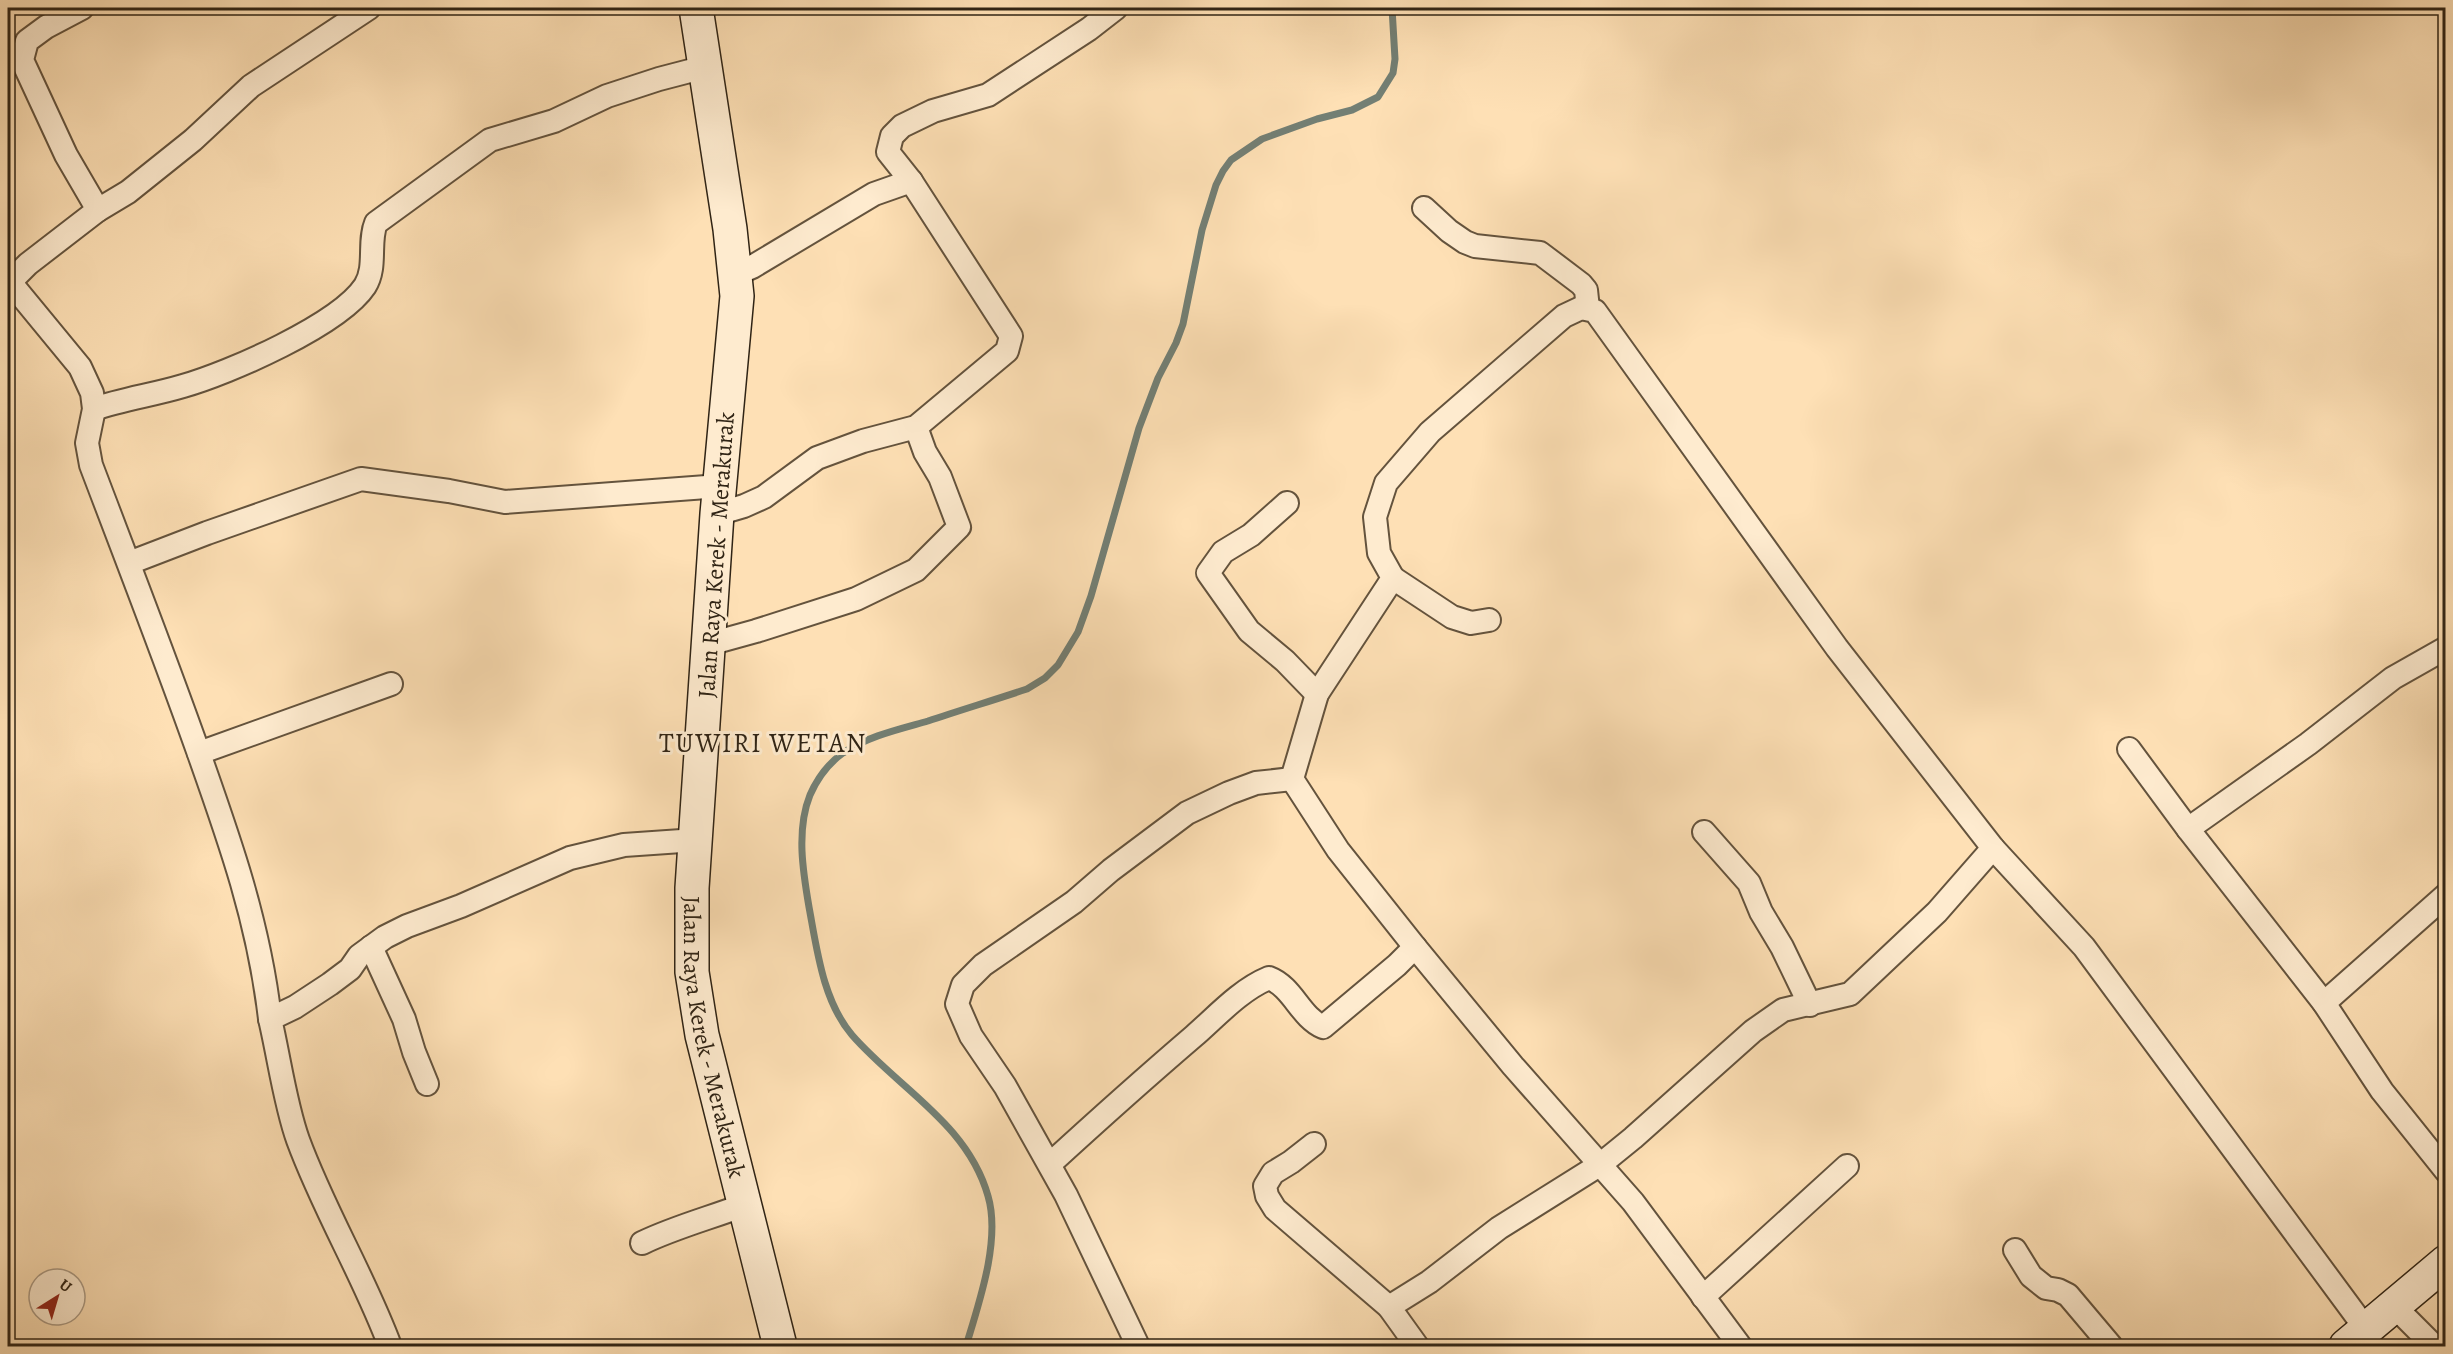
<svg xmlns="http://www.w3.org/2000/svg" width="2453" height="1354" font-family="Alegreya,serif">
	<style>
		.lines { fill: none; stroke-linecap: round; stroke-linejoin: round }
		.stream { stroke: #737f74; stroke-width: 7 }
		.street-casing { stroke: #64533d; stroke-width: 26 }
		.secondary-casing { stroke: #302415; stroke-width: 36 }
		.street { stroke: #feebcf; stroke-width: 22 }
		.secondary { stroke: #feebcf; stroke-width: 33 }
		.labels { text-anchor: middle; stroke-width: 6; stroke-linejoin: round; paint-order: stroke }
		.street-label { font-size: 24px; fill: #302415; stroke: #feebcf }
		.quarter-label { font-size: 27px; letter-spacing: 1.5px; fill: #302415; stroke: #feebcf }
	</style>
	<rect width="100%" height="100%" fill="#fee0b5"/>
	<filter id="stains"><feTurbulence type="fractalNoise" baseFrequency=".00333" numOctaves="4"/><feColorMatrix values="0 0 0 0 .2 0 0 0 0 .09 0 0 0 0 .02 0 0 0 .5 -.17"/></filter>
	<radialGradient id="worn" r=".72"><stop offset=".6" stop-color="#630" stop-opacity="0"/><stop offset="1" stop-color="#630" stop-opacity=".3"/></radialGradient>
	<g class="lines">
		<path class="stream" d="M966,1346c13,-43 35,-106 22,-150 -20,-72 -90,-108 -136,-161 -29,-34 -35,-85 -43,-128 -6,-35 -13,-77 1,-112 7,-16 19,-32 33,-42 25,-17 57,-24 85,-32 33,-11 66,-21 99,-32l18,-11 13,-13 20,-33 13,-36 48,-168 19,-50 18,-35 7,-19 19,-94 14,-45 7,-14 8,-11 31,-21 55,-20 35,-9 26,-13 15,-24 2,-14 -3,-51"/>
		<g class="street-casing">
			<g id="street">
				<path d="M82,8l-36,19 -19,14 -5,19 44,95 32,55 -70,54 -18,18 70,85 12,26 2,16 -7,34 4,22c36,95 73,190 107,286 32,90 61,172 72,268"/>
				<path d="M1424,208l25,23 16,11 10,4 65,7 41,31 5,6 2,19"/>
				<path d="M98,210l30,-18 65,-52 58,-54 118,-78"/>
				<path d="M734,275l18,-8 122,-73 37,-13 -23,-29 4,-16 10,-10 31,-15 55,-16 101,-66 27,-21"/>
				<path d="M94,409c29,-10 59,-14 89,-23 46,-13 156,-61 182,-100 12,-19 3,-44 11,-63l114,-83 64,-19 53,-25 52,-17 46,-12"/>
				<path d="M1287,503l-36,32 -28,17 -15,21 41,58 36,30 32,33"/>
				<path d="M717,514l27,-8 20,-9 53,-39 46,-17 53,-14 91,-76 4,-15 -100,-155"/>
				<path d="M129,563l78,-30 154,-54 88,12 56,11 215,-16"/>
				<path d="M1393,578l59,39 19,6 18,-3"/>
				<path d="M709,644l47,-13 100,-32 60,-29 43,-43 -19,-50 -15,-25 -9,-25"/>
				<path d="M2446,648l-53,30 -85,66 -120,85 136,174 58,88 64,80"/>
				<path d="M2129,749l59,80"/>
				<path d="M199,753l192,-69"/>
				<path d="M1704,832l45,51 12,29 21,35 28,58"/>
				<path d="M371,947l33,72 10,33 13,32"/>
				<path d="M2324,1003l122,-108"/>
				<path d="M1314,1144l-23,18 -18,11 -8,13 2,10 8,13 114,98"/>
				<path d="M1050,1164c47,-43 95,-86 144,-128 23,-20 46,-46 75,-58 24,9 31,39 54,49l74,-62 18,-18"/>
				<path d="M642,1243c33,-16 68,-25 102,-38"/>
				<path d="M2015,1250l16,26 15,12 12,2 10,5 43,51"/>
				<path d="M1703,1297l144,-131"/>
				<path d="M2394,1306l40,40"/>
				<path d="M390,1346c-26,-70 -66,-135 -92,-206 -13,-36 -19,-83 -28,-121l25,-12 35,-23 20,-15 9,-13 26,-19 22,-11 54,-20 109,-48 54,-13 72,-5"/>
				<path d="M1138,1346l-72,-151 -61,-109 -34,-50 -14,-32 6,-19 20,-20 91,-63 37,-32 76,-57 42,-20 27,-10 36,-4"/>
				<path d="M1417,1346l-28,-39 40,-25 70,-54 102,-64 32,-26 120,-107 30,-21 67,-16 87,-82 56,-64"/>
				<path d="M1740,1346l-107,-144 -120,-136 -98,-119 -77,-97 -46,-71 25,-85 76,-116 -14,-25 -4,-36 11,-34 44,-51 134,-116 17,-8 14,3 242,337 156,200 91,99 282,382"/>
			</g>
		</g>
		<g class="secondary-casing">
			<g id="secondary">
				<path id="s1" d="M696,8l34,221 7,67 -20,218 -25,374v84l10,63 78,311"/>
				<path d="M2346,1346l100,-84"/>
			</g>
		</g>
		<use href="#street" class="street"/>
		<use href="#secondary" class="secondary"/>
	</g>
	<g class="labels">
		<g class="street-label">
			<text transform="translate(716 555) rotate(-86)" y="8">Jalan Raya Kerek - Merakurak</text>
			<text dy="8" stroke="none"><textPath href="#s1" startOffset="1036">Jalan Raya Kerek - Merakurak</textPath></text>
		</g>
		<g class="quarter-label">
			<text x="763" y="752">TUWIRI WETAN</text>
		</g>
	</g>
	<rect width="2453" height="1354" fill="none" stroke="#fee0b5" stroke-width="30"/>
	<rect x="9" y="9" width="2435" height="1336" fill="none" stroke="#302415" stroke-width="3"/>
	<rect x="15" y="15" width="2423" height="1324" fill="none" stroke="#302415" stroke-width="1.5"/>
	<g transform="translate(57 1297) rotate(37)"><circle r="28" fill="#feebcf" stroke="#ac9b85" stroke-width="1.5"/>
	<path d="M0-4.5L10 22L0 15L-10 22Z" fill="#8f2418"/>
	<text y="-9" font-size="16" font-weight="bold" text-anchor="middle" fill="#302415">U</text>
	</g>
	<rect width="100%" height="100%" filter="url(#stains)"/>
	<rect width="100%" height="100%" fill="url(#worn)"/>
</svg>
